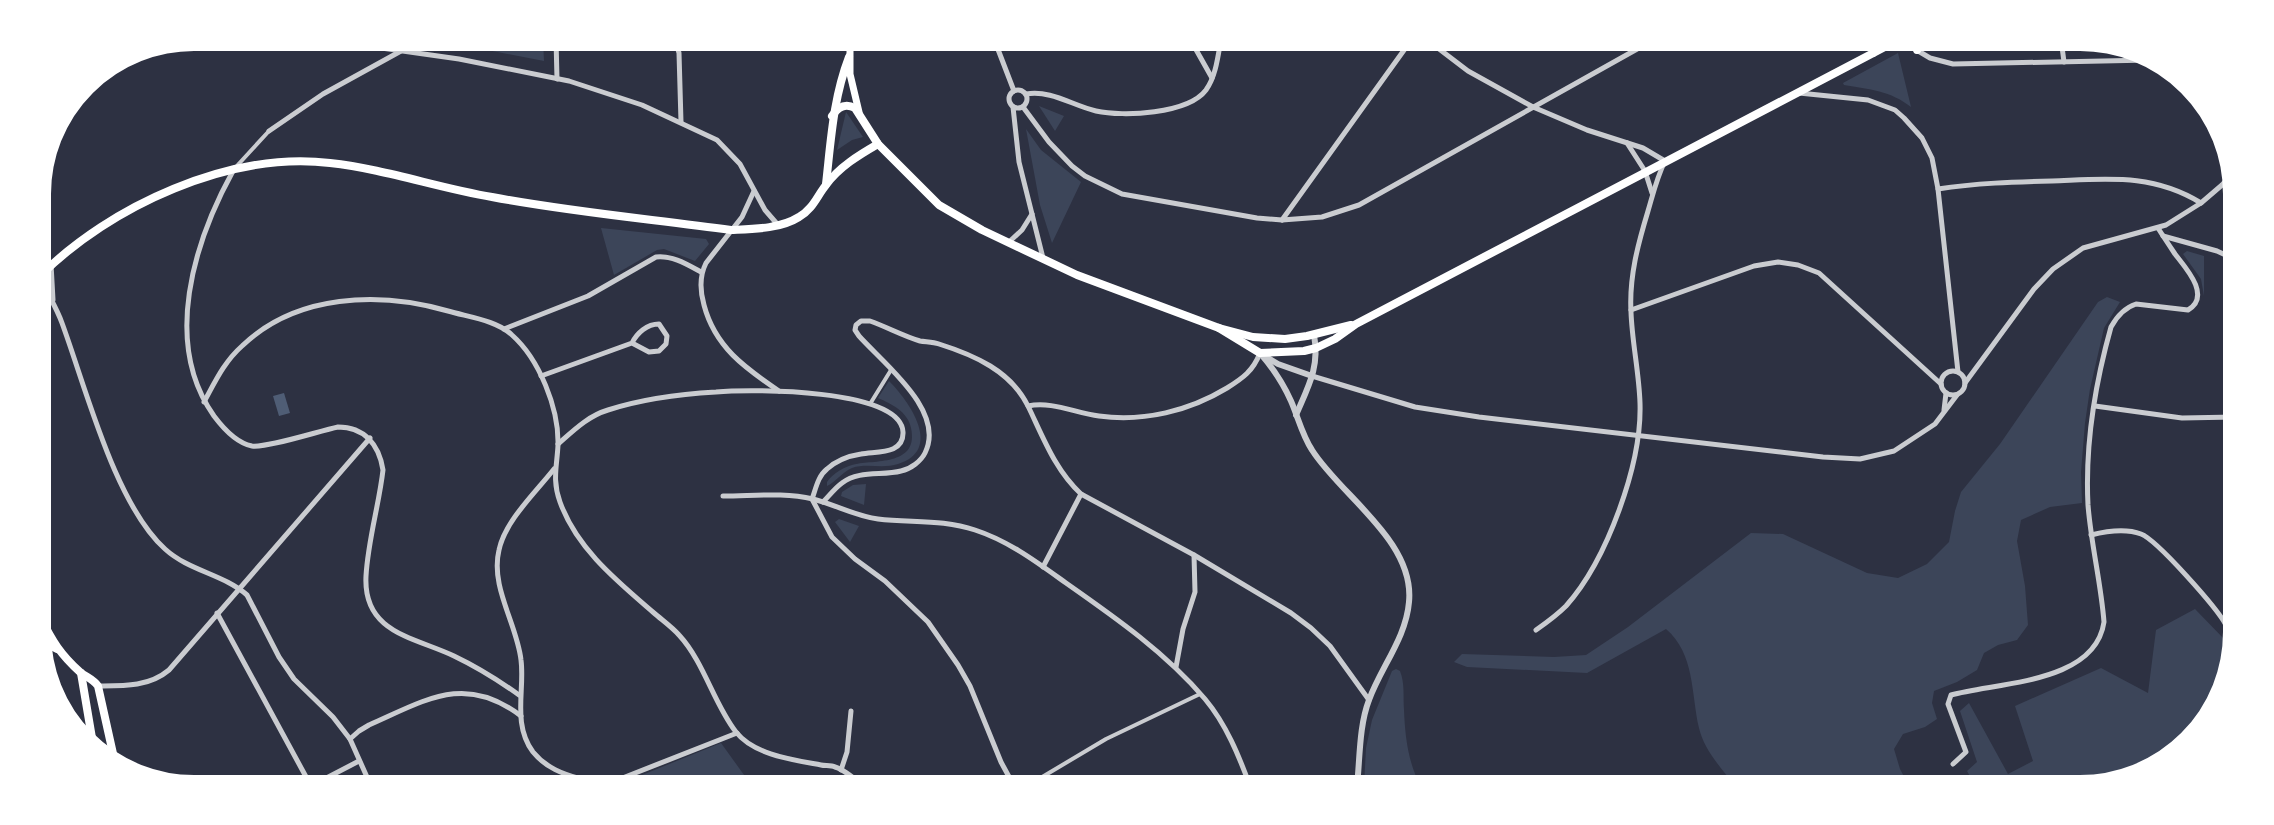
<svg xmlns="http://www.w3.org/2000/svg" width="2274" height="825" font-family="'Sofia Sans Condensed',sans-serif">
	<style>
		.green { fill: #3c4559 }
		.water { fill: #4f5d75 }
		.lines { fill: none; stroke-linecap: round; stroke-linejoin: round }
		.pedestrian { stroke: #caccd0; stroke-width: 4 }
		.minor { stroke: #caccd0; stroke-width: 5 }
		.tertiary { stroke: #caccd0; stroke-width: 6 }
		.secondary { stroke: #fff; stroke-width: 7 }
		.primary { stroke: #fff; stroke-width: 8 }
		.rim { fill: none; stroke: #fff; stroke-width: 6 }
	</style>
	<rect width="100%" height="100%" fill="#2d3142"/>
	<g class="green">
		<path d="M410,39h133l1,22 -72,-14z"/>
		<path d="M1898,53l13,54c-20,-16 -42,-18 -67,-22l-1,-2z"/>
		<path d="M1039,106l25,10 -9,15z"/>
		<path d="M846,112l17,25 -11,3 -15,10z"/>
		<path d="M1026,129l15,21 40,32 -29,61 -12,-38z"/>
		<path d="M601,228l105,11 3,5 -14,17 -31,-12 -7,1 -43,25z"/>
		<path d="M2187,251l17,5v40l-3,-17 -18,-25z"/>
		<path d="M2107,297l13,5 -16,26 -14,61 -5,34 -4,49 1,31 -32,4 -29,13 -4,21 8,45 3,39 -11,15 -19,5 -14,8 -7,17 -20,12 -23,9 -2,12 5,16 -12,8 -22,7 -9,15 6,20 9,17h-174c-13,-17 -31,-36 -36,-58 -8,-35 -4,-74 -33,-99l-79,44 -120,-6 -13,-5 8,-8 92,3 32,-2 42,-28 123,-94 32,1 84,39 31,5 29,-14 22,-22 6,-31 6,-19 39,-48 98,-142z"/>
		<path d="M889,381c20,20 55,69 9,83 -15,5 -32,-1 -46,4 -10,4 -16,14 -25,18v-4c6,-9 18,-16 29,-18 21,-4 63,1 55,-36 -3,-16 -19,-24 -33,-30z"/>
		<path d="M866,484l-2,21 -23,-9 1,-4 11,-7z"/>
		<path d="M839,519l20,7 -9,16 -15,-20z"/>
		<path d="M2195,609l30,31 10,-8c-2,15 -3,34 -8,49 -3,9 -10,18 -14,27 -49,92 -149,78 -238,78l-8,-15 10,-9 -17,-51 9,-8 39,71 25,-13 -18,-55 86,-38 47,25 8,-63z"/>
		<path d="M1396,669l4,2c5,13 3,25 4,39 1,25 4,54 17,76h-57l2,-38 6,-28 20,-49z"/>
		<path d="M721,743l31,43h-137z"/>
	</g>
	<path class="water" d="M284,393l6,20 -11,3 -6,-20z"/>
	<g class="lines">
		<g class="pedestrian">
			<path d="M235,168l34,-37"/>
			<path d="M870,404l21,-34"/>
			<path d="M1027,786l79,-47 94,-45"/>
		</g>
		<g class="minor">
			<path d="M556,39l1,40"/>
			<path d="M675,39l4,14 2,69"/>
			<path d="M994,39l20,52"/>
			<path d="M1190,39l22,39"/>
			<path d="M1426,39l42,32 65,36 54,23 56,18 22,13c-8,16 -12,33 -17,50 -10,33 -19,66 -17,101 1,30 8,60 9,91 2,61 -33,157 -74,203 -9,9 -20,17 -30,24"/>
			<path d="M1898,39l32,19 23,6 197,-4"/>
			<path d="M2061,39l3,23"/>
			<path d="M128,55l36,-6 112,-10 63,3 120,17 110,22 73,24 75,35 23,24 25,46 13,15"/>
			<circle cx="1018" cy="99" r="9"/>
			<path d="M1799,93l69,7 27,10 9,8 18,20 10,20 6,31 20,183"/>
			<path d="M1026,94c26,-4 45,11 70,17 27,6 92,3 110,-21 10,-14 12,-34 15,-51"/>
			<path d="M1013,107l6,55 24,96"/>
			<path d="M1023,107l26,35 23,24 13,10 37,18 135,24 25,2 40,-3 37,-12 296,-166"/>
			<path d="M269,131l54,-37 78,-43"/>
			<path d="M1627,143l18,28 7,22"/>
			<path d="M233,171c-39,71 -71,172 -19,245 9,12 22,27 38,30 15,2 67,-15 86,-19 26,0 41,17 45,43 -4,35 -15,70 -17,106 -3,57 48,61 88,80 23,11 44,24 65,39"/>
			<path d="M1938,189c38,-6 76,-7 114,-8 55,-2 100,-8 149,22"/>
			<path d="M754,191l-12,26 -36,46c-7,14 -6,28 -2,42 11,42 41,63 75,86"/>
			<path d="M1282,220l130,-181"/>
			<path d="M2163,236l54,15 17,8"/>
			<path d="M1009,242l13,-12 10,-16"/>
			<path d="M51,264l2,36"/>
			<path d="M40,276c6,16 16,30 22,47 24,65 53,181 103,226 24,22 58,25 82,46l32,62 15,22 39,38 17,22 21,47"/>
			<path d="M1631,310l123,-44 24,-4 20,3 21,8 122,111"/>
			<path d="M504,329l84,-33 68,-39c16,-2 32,8 45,15"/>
			<circle cx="1953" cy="383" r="12"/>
			<path d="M541,376l91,-33c5,-10 15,-19 27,-19l8,12 -1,8 -7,7 -10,1 -17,-9"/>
			<path d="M1312,376l103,31 64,10 344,40 37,2 34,-8 41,-27 22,-29"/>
			<path d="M1965,383l69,-94 19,-20 30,-21 83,-23 35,-22 21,-18 12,-13"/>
			<path d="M204,402c11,-20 20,-40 38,-56 54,-52 137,-55 206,-35 20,6 48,9 64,24 27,24 47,73 46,110 -1,21 -6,35 2,57 17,47 57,79 94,111 8,7 18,14 25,22 25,27 35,69 57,97 18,23 58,28 85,33 4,1 10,0 14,2 10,3 20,12 28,19"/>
			<path d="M1028,406c24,-5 47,7 71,10 45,6 90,-5 128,-28 16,-10 26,-17 33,-35"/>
			<path d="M2095,406l87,12 53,-1"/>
			<path d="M1944,410l2,-17"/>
			<path d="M558,444c16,-14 30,-28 50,-34 34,-11 73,-16 108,-18 33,-3 185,-4 187,40 1,23 -27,19 -42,22 -13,2 -24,6 -34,15 -9,7 -11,19 -15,30l20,38 23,22 30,22 43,41 30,43 12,21 31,76 13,24"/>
			<path d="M554,469c-18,23 -49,52 -55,81 -9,37 18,74 22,110 4,29 -9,64 12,92 13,16 30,22 48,27 8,2 16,3 22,7"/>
			<path d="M723,496c30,0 61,-4 90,3 23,6 42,17 65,20 33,4 65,0 97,11 34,11 63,33 91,53 50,35 100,70 139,116 21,25 34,57 45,87"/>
			<path d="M823,502c6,-6 12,-14 19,-19 17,-13 40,-7 59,-12 10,-2 20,-10 24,-18 21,-42 -41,-89 -66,-117l-4,-6 1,-5 5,-4h9c17,6 33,15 50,20 6,1 13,1 19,3 35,11 72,27 89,62 15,31 27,64 53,88l113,61 97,58 20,15 19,18 39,54"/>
			<path d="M2091,535c16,-4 34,-7 50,-1 16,6 76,74 85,91"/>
			<path d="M1043,567l38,-73"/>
			<path d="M217,613l94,173"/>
			<path d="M1176,667l7,-38 12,-37 -1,-37"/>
			<path d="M98,686c25,0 51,1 71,-16l201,-232"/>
			<path d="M350,739l9,-8 10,-6c57,-25 96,-52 152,-9"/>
			<path d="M1953,764l13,-12 -18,-48 3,-9c46,-13 144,-11 153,-73 -3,-39 -13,-78 -16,-117 -3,-59 7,-121 23,-178 6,-11 13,-19 25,-23l52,6c24,-14 -3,-43 -13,-56 -6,-9 -12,-18 -17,-26"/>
			<path d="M841,770l6,-18 4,-41"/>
			<path d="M600,784l20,-5 117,-46"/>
			<path d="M311,786l48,-25"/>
		</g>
		<g class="tertiary">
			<path d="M1260,353c13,15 23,30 31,48 7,16 11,34 21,49 29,46 103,91 97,152 -3,36 -28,65 -40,98 -10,26 -9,58 -12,86"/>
			<path d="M1266,357l12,7 34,12"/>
			<path d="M1296,415c12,-28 24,-48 18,-80"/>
		</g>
		<path class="secondary" d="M850,39v35l9,38"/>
		<g class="primary">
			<path d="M1916,39l1,11"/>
			<path d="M1873,53l2,-14"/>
			<path d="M832,116c6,-9 13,-13 23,-8l23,36 61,61 43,25 95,45 142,53 34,9 32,2 22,-3 44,-11"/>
			<path d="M826,184c5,-44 7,-85 23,-127"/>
			<path d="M40,276c70,-70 190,-125 290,-113 55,6 108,25 162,34 79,15 159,22 239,33 22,-1 49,-1 68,-13 14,-8 18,-21 27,-32 13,-18 33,-30 52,-41"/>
			<path d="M1219,328l41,25 44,-2 12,-3 19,-9 21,-15 544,-285"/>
			<path d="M41,618c11,23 20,37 39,54 6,5 13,7 18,14l16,72"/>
			<path d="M42,641l15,8"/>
			<path d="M81,673l12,71"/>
		</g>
	</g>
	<path d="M0 0H2274V825H0ZM194 48H2080A146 146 0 0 1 2226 194V632A146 146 0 0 1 2080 778H194A146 146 0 0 1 48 632V194A146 146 0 0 1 194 48Z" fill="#fff" fill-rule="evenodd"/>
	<path class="rim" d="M194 48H2080A146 146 0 0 1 2226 194V632A146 146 0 0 1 2080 778H194A146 146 0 0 1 48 632V194A146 146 0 0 1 194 48Z"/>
</svg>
